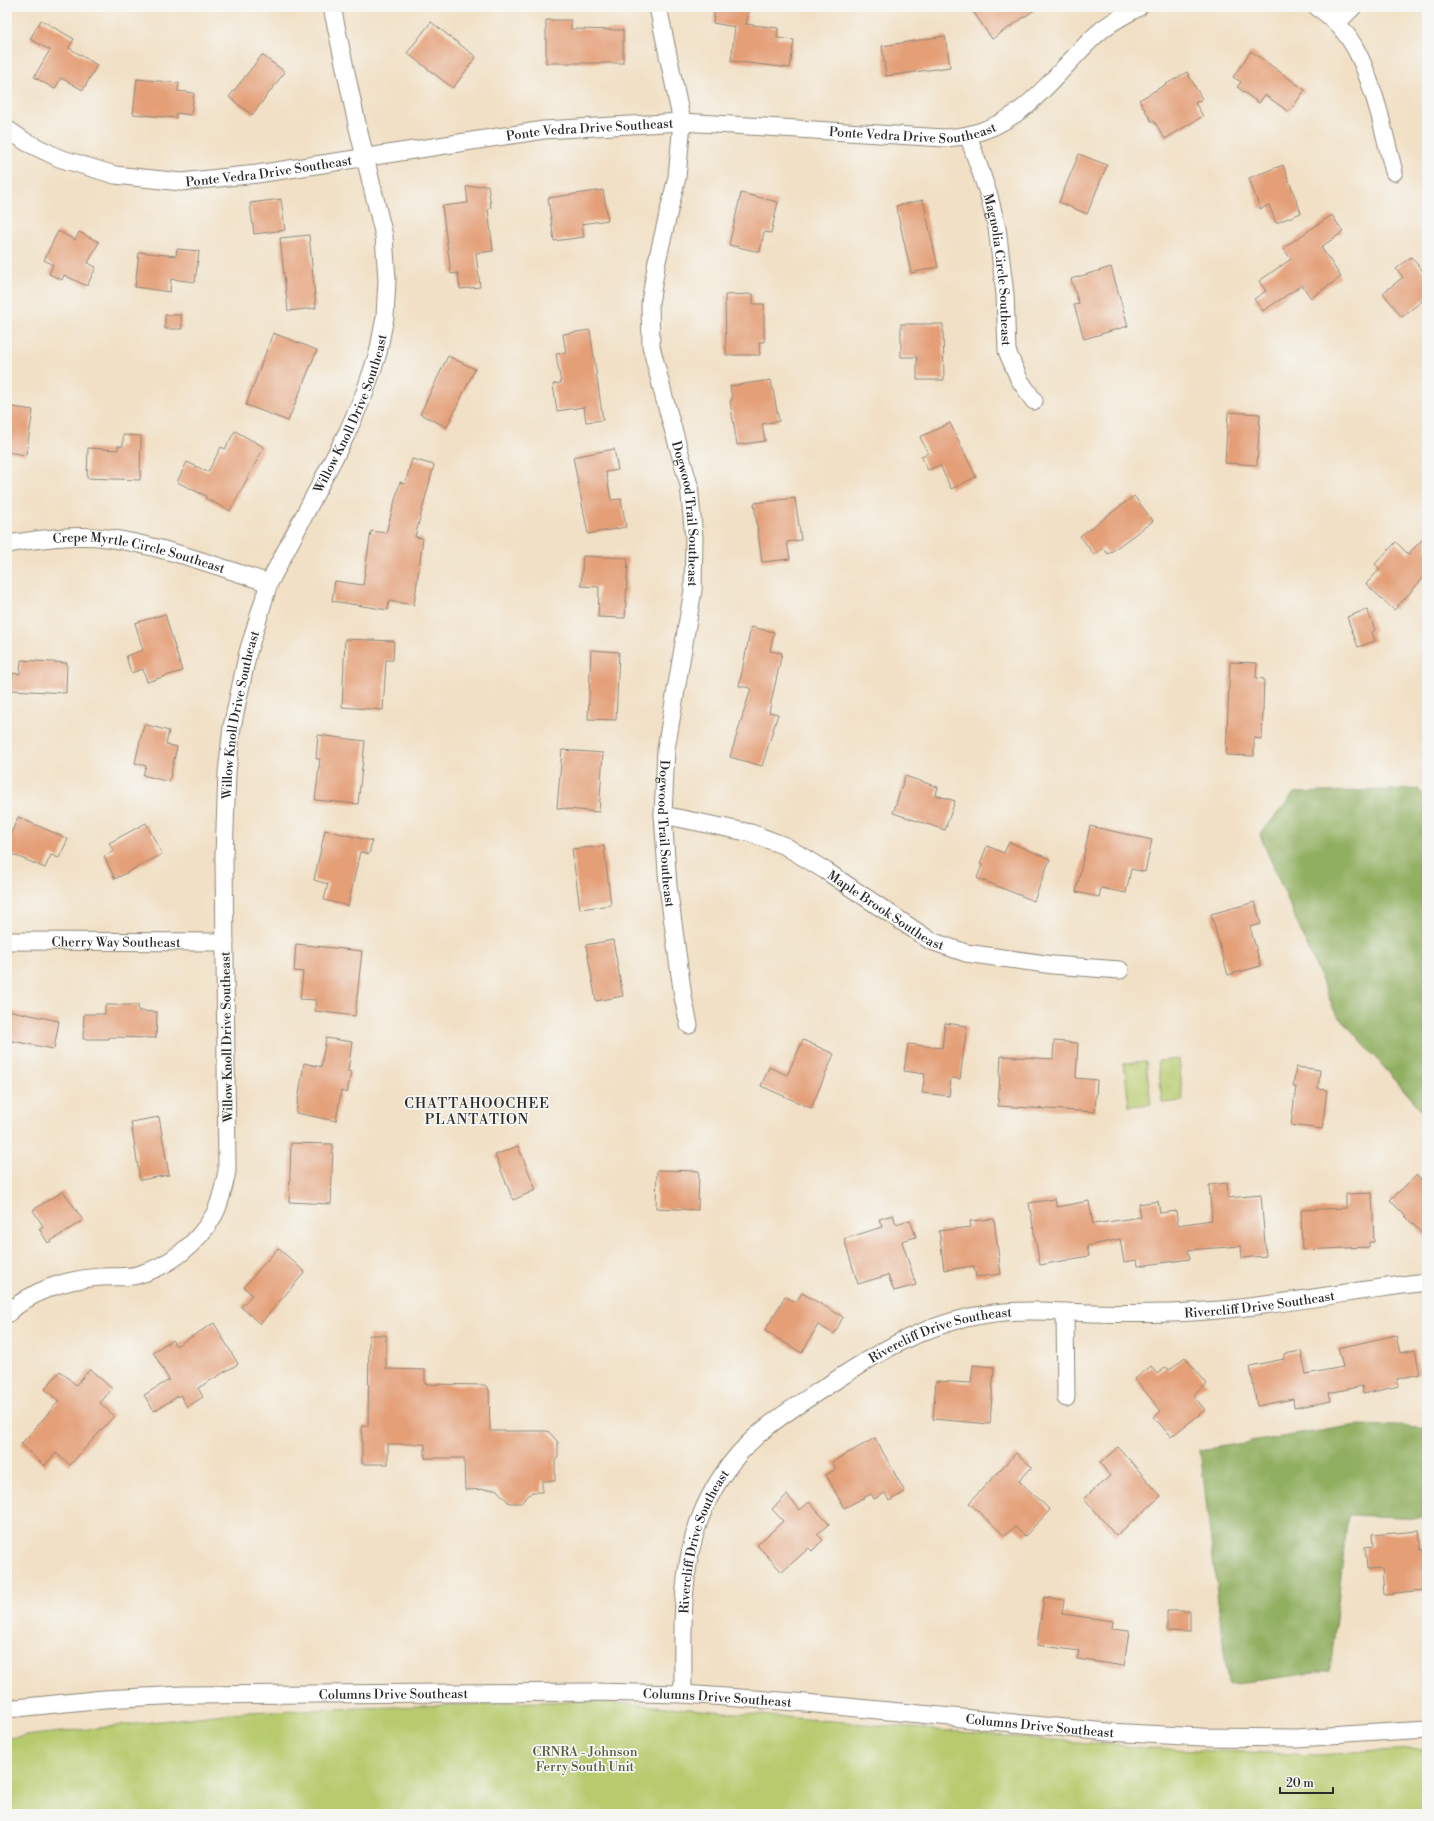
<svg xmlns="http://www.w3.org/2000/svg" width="1434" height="1821" font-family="'Libre Bodoni',serif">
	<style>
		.green { fill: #b7cb6e; stroke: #717b4c }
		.forest { fill: #91af61; stroke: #5e6d46 }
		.building { fill: #e49f77 }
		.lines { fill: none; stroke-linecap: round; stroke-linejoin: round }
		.street-casing { stroke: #8e8678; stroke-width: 19 }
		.street { stroke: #fff; stroke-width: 17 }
		.labels { text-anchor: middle; stroke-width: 3.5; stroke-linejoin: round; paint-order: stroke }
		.street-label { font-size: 13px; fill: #2b2b2b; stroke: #f6f6f2 }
		.park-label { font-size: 13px; fill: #555b3f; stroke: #f6f6f2 }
		.neighbourhood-label { font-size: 14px; letter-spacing: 1px; fill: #2b2b2b; stroke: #f6f6f2 }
	</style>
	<rect width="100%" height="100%" fill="#f6f6f2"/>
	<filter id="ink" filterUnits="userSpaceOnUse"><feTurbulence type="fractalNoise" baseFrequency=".025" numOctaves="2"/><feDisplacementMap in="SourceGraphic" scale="8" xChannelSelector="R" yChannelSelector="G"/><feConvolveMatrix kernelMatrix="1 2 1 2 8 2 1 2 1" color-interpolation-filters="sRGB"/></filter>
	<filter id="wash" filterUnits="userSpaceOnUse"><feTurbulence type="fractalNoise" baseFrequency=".012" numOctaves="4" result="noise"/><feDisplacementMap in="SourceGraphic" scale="16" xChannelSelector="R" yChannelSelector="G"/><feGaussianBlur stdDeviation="0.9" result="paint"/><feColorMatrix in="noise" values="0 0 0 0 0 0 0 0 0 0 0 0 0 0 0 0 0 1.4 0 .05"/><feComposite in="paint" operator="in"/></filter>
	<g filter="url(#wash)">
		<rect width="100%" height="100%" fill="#f1e0c5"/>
		<g class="green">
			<path d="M1179,1059l4,42 -21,2 -4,-42z"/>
			<path d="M1146,1061l5,43 -22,2 -5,-43z"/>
			<path d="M572,1701h24l552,47 170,7 109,-7v66h-1420v-76l236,-26z"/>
		</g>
		<g class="forest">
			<path d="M1418,789l9,10v317l-92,-104 -75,-177 34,-42z"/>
			<path d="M1357,1425l70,2v91l-79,-3 -18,156 -102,13 -28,-234z"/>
		</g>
		<g id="blocks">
			<g class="building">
				<path d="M715,7h34l-3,17 32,4 -1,10 17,2 -4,28 -59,-7 4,-34 -22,-4z"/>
				<path d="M970,7h69l-47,32z"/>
				<path d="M41,20l33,19 -5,9 28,17 -14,25 -22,-12 -6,11 -21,-12 16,-27 -20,-11z"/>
				<path d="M546,20h25v9l52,1v33h-77z"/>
				<path d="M431,22l45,35 -23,31 -46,-35z"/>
				<path d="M945,36l5,31 -64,9 -4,-30z"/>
				<path d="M1251,51l54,39 -16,22 -24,-17 -6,8 -22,-16 4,-5 -8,-5z"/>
				<path d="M262,55l23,17 -33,43 -23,-18z"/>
				<path d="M1187,72l15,27 -7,4 8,13 -38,23 -11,-18 -2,1 -13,-22z"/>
				<path d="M137,79l42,4 -1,8 16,2 -3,22 -15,-2v5l-43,-4z"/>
				<path d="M1079,154l28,11 -20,49 -28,-12z"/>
				<path d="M1283,165l18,48 -25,10 -7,-18 -9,4 -11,-31z"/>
				<path d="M488,185l3,23 -3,1 5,42 -17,2 4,34 -20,2 -2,-16 -7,1 -9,-68 26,-3 -2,-16z"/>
				<path d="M603,190l5,30 -26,4 2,13 -30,4 -6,-43z"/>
				<path d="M741,193l37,9 -7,31 -7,-1 -4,20 -31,-7z"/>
				<path d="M281,199l4,31 -31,4 -4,-31z"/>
				<path d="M923,200l15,67 -27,6 -15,-67z"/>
				<path d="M1332,215l11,17 -22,15 20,30 -30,21 -9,-13 -39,26 -9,-12 12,-8 -7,-10 32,-22 -8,-11z"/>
				<path d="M58,231l17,9 4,-8 20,10 -11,21 8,4 -9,19 -23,-11 -2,5 -13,-6 4,-9 -9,-5z"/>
				<path d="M309,235l7,73 -28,3 -8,-73z"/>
				<path d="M177,249l22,2 -4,31 -24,-3 -1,13 -35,-5 4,-35 37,4z"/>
				<path d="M1411,257l16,19v21l-25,20 -19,-24 20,-16 -7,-8z"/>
				<path d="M1111,267l17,59 -44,13 -10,-34 5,-1 -8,-25z"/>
				<path d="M753,294v10h11v38h-5l1,13h-34l-1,-60z"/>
				<path d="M165,315h16l1,14h-17z"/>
				<path d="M901,324h42l1,56h-27v-23h-16z"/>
				<path d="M590,330l13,90 -17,2 -2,-15 -27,4 -4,-27 8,-1 -5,-29 10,-1 -3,-19z"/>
				<path d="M273,333l44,17 -29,71 -42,-16z"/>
				<path d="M448,356l27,13 -28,58 -27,-13z"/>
				<path d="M771,380l8,41 -17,3 3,17 -28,4 -7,-44 2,-1 -2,-14z"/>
				<path d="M7,406l26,4 -7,45 -19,-3z"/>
				<path d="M1228,412l32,2 -3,51 -32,-2z"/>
				<path d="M950,423l26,54 -25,12 -11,-24 -12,5 -7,-14 7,-3 -8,-16z"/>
				<path d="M235,431l29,16 -34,64 -25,-13 1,-2 -29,-14 10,-20 21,10 13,-25 4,2z"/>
				<path d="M123,435l18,1 -1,44 -53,-2 1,-30 30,2v-4h5z"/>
				<path d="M614,449l4,21 -12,2 5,28 10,-1 5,28 -38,7 -15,-77z"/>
				<path d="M412,459l22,6 -19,72 8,1 -9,67 -25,-4 -1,9 -56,-9 3,-20 28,4 8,-54 15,2 14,-51 5,2z"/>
				<path d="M1134,496l19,25 -45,33 -5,-6 -9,7 -14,-19z"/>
				<path d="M795,498l6,42 -14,2 3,17 -28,3 -8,-59z"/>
				<path d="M1427,535v39l-33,36 -28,-26 14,-15 -5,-5 21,-22 12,12z"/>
				<path d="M583,556l45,2 -3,60 -27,-1 1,-30 -18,-1z"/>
				<path d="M1367,609l8,21 -3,2 3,9 -17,6 -11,-30z"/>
				<path d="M165,614l17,57 -35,11 -4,-13 -12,4 -5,-17 17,-6 -8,-27z"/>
				<path d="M751,627l23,5 -4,19 12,2 -13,59 9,2 -16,52 -32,-9 21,-69 -12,-2z"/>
				<path d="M345,639l49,2 -1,19h-7l-3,50 -41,-3z"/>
				<path d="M591,650l28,2 -3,68 -28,-1z"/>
				<path d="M21,660l46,3 -1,30 -54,-3 1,-17 7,1z"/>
				<path d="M1230,662l27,1 -1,15 8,1 -2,60 -8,-1v18l-28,-1z"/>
				<path d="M144,724l25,7 -3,13 11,3 -8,35 -26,-7 3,-9 -11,-3z"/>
				<path d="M318,735l47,6 -7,63 -43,-4 5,-41h-4z"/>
				<path d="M562,750l41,3 -4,59 -42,-4z"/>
				<path d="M905,776l33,11 -2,8 19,6 -10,29 -52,-17z"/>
				<path d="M18,817l50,22 -9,19 -8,-3 -6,13 -38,-16v-9z"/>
				<path d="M146,823l16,31 -47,25 -11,-23 10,-5 -5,-8z"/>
				<path d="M1090,826l62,14 -7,32 -14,-3 -5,24 -25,-5 -2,9 -23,-5z"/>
				<path d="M325,830l47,11 -3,13 -9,-2 -12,54 -24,-6 4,-16 -14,-4z"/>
				<path d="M1009,842l41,17 -16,42 -57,-23 5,-13 -2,-1 7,-18 17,7z"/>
				<path d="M604,846l7,59 -31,4 -8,-60z"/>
				<path d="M1255,902l6,22 -11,3 11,39 -33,9 -17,-61z"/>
				<path d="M613,940l10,56 -27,5 -10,-56z"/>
				<path d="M296,944l66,7 -7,65 -40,-5 1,-11 -16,-1 3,-27 -9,-1z"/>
				<path d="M105,1005h33v6l19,1 -1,26 -47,-1v2h-26l1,-25h21z"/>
				<path d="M7,1010l52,11 -5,28 -47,-9z"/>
				<path d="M945,1023l22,3 -7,53 -9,-1 -2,18 -27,-3 3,-19 -21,-3 4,-27 34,4z"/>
				<path d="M326,1038l26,4 -4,29 3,1 -4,21 -6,-2 -5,30 -40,-8 8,-50 17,4z"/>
				<path d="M803,1040l31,14 -23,54 -50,-22 8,-19 18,8z"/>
				<path d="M1054,1041l24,2 -2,35 21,2 -2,32 -97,-6 3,-50 52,3z"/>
				<path d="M1296,1067l24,3 -2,19 9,1 -5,39 -31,-4 5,-38h-3z"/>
				<path d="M159,1117l10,58 -29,5 -9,-58z"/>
				<path d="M291,1143l42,1 -2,60 -42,-2z"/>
				<path d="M518,1146l18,44 -23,10 -18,-45z"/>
				<path d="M657,1170l42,1 -1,39 -42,-2z"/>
				<path d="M1417,1175l10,11v53l-37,-39z"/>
				<path d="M1227,1183l1,15 33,-3 5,61 -24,2 -1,-12 -53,4 2,9 -52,7 -1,-6 -13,2 -4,-23 -33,7 2,10 -49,9 -11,-62 26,-4 2,8 32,-6 4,23 48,-7 -2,-13 19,-3 2,12 16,-2 2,14 34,-5 -3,-35z"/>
				<path d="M63,1191l20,29 -35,23 -9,-14 4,-3 -10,-16z"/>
				<path d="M1372,1193l2,49h-5v5l-67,3 -1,-40 45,-2v-14z"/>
				<path d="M893,1215l3,9 14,-4 6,17 -14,4 14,44 -22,6 -6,-16 -30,9 -14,-45 38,-12 -3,-8z"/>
				<path d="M994,1219l7,55 -25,3 -2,-11 -30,4 -5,-39 32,-4 -1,-6z"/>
				<path d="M278,1248l27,24 -45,52 -19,-17 11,-12 -8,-8z"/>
				<path d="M802,1293l41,24 -9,17 -16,-9 -16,28 -37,-22 20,-35 11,6z"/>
				<path d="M214,1323l24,41 -40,24 5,9 -16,10 -7,-12 -26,16 -10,-16 25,-15 -16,-28 19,-12 4,6z"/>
				<path d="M369,1335h17v34l39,1v14l60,1 4,5 1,41h58l10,11v15l-3,4v20h-13v11h-10l-11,11h-12l-13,-14 -31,1 -1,-32h-39v-14h-37v20h-26v-38h6z"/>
				<path d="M1396,1335l4,18 15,-3 5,24 -23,5 2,7 -36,8 -1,-8 -33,7 2,8 -37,7 -1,-9 -36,7 -7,-40 34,-7v-5l17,-3 5,23 37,-7 -5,-19z"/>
				<path d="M1185,1357l22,27 -14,11 12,15 -34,27 -17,-20 7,-6 -26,-32 16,-13 6,8 9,-7 3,3z"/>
				<path d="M973,1365l21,2 -4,57 -57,-5 3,-38 35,2z"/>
				<path d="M90,1369l22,20 -12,14 14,13 -44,49 -14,-12 -12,13 -23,-22 38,-43 -14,-12 15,-18 16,14z"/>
				<path d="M875,1438l30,54 -16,9 -4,-8 -11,6 -3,-5 -27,14 -18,-33 10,-6 -4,-7z"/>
				<path d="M1118,1447l43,49 -45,40 -32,-38 26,-22 -10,-13z"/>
				<path d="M1016,1453l16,14 -13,14 31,29 -25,26 -10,-9 -10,9 -36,-33z"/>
				<path d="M787,1495l13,15 9,-8 20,22 -12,10 6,6 -11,11 -3,-3 -27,24 -25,-27 26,-24 -11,-12z"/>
				<path d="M1419,1531l2,19h6v16h-4l2,25 -41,4 -2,-26 -15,1 -2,-23 8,-1 -1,-11z"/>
				<path d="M1044,1597l20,3 -2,14 51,7 -1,8 17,2 -5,35 -47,-7 2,-8 -42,-6z"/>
				<path d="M1167,1611h23v21l-23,-1z"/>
			</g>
		</g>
	</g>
	<g filter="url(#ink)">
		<use href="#blocks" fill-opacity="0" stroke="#8e8678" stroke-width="1"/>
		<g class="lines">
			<g class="street-casing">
				<g id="street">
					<path id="s1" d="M658,7l24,115 -5,55 -20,84 -7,42 1,43 13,51 25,88 5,53 -1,52 -27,159 -3,66 5,71 15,111 6,28"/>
					<path d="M1317,7c38,24 50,64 62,105 5,20 10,40 15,60"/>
					<path d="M1337,23l16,-16"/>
					<path id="s2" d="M7,129l19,13 33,16 56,17 66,7 76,-8 287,-44 138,-8 262,16c8,-1 17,-1 24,-3 60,-13 88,-64 130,-102 12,-11 27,-18 41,-26"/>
					<path id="s3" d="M968,135l21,61 8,32 8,66 2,57 12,28 15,22"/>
					<path id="s4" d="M7,544c33,-5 67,-10 100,-6 56,8 109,28 162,45"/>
					<path id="s5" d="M663,815l88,18 34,13 41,25 105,70 35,12 87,12 67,5"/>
					<path id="s6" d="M7,941l218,1"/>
					<path d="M1065,1312l1,86"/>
					<path id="s7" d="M7,1314c25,-24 60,-35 94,-37 12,-1 25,1 36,-2 32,-8 61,-32 77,-60 7,-13 10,-30 13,-44l-3,-316 3,-82 5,-46 16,-75 21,-69 78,-150 18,-41 13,-39 7,-36 2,-37 -3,-44 -27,-112 -25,-117"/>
					<path id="s8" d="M683,1694c0,-94 -7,-177 65,-250 25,-25 58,-44 88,-64 52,-34 95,-59 158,-67 33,-4 65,-1 98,0 38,1 76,1 114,-2 74,-5 147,-21 221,-29"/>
					<path id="s9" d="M7,1709l97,-10 79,-4 410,-3 90,2 112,8 313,30 94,5 94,1 131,-8"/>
				</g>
			</g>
			<use href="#street" class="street"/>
		</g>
	</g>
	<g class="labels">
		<g class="street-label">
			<text dy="5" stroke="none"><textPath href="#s2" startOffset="921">Ponte Vedra Drive Southeast</textPath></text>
			<text dy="5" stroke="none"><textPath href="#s2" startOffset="597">Ponte Vedra Drive Southeast</textPath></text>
			<text dy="5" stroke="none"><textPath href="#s2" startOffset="273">Ponte Vedra Drive Southeast</textPath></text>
			<text dy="5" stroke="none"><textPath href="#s3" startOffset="139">Magnolia Circle Southeast</textPath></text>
			<text dy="5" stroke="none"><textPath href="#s7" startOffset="1067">Willow Knoll Drive Southeast</textPath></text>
			<text dy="5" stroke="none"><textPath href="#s1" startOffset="517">Dogwood Trail Southeast</textPath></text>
			<text dy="5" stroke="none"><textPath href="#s4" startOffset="134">Crepe Myrtle Circle Southeast</textPath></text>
			<text dy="5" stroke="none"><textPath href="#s7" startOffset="743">Willow Knoll Drive Southeast</textPath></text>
			<text dy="5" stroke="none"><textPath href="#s1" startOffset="840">Dogwood Trail Southeast</textPath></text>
			<text dy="5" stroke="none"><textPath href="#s5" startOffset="246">Maple Brook Southeast</textPath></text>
			<text dy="5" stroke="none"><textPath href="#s6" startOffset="109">Cherry Way Southeast</textPath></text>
			<text transform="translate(226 1037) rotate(-91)" y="5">Willow Knoll Drive Southeast</text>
			<text dy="5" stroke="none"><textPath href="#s8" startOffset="815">Rivercliff Drive Southeast</textPath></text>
			<text dy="5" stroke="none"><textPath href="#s8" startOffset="491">Rivercliff Drive Southeast</textPath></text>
			<text dy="5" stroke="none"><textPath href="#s8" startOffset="156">Rivercliff Drive Southeast</textPath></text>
			<text dy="5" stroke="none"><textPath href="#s9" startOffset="387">Columns Drive Southeast</textPath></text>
			<text dy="5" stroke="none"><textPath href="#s9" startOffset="711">Columns Drive Southeast</textPath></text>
			<text dy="5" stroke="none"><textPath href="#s9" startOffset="1035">Columns Drive Southeast</textPath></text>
		</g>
		<g class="park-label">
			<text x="585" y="1756">CRNRA - Johnson<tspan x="585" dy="15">Ferry South Unit</tspan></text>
		</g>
		<g class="neighbourhood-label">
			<text x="477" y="1108">CHATTAHOOCHEE<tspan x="477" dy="16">PLANTATION</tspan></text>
		</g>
	</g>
	<rect width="1434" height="1821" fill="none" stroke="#f6f6f2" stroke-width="24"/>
	<path d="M1280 1787v6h53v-6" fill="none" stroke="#2b2b2b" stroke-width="2"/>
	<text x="1286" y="1787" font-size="12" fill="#2b2b2b" stroke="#f6f6f2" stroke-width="3" paint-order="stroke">20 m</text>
</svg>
